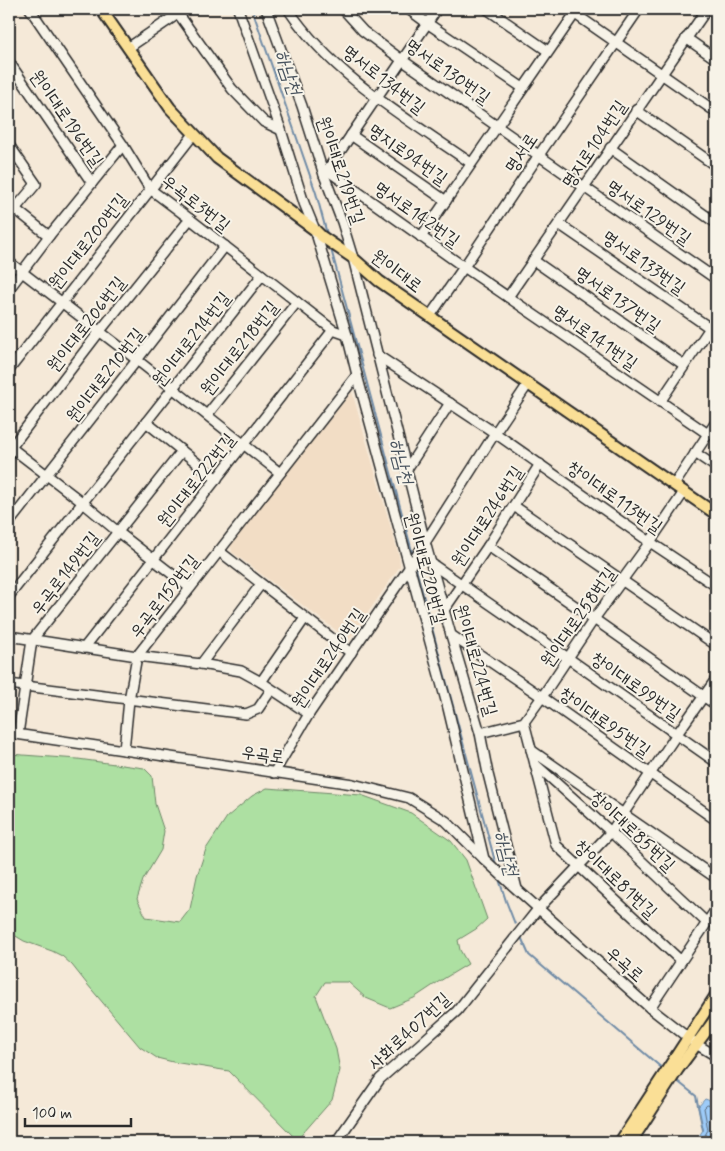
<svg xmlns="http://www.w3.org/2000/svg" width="725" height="1151" font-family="Mynerve,'Poor Story',sans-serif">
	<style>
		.built { fill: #f2ddc5 }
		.green { fill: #ade0a2; stroke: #6c8666 }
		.water { fill: #9dcbf8; stroke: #6f8ba6 }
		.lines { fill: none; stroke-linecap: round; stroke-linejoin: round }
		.shore { stroke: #596b7d; stroke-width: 1 }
		.stream { stroke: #6f8ba6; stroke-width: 2 }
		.minor-casing { stroke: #2b2b2b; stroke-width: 12 }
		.major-casing { stroke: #2b2b2b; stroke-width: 14 }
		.minor { stroke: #f7f3e8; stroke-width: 9 }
		.major { stroke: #fadf96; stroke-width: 10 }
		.labels { text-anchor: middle; stroke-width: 4; stroke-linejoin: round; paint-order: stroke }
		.street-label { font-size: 18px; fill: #2b2b2b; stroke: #f7f3e8 }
		.water-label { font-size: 19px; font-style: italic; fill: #48535e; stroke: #f7f3e8 }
	</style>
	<rect width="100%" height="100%" fill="#f5e9d8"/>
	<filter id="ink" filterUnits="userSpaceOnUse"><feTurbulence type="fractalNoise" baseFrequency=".02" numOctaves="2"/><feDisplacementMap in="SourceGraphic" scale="10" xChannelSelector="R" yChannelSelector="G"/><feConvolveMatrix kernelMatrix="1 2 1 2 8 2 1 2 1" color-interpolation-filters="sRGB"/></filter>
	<g filter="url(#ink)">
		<path class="built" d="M352,392l47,164 1,10 -51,74 -117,-88 -2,-11z"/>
		<path class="green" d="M9,754l69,5 66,9 8,8 3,28 9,27 -3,19 -18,30 -6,19 9,18 34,5 10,-13 7,-33 9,-27 21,-32 25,-21 15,-8 94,7 50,18 40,28 15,19 21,59 -11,10 -18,11 2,10 8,14 -33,20 -21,14 -24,10 -24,-10 -18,-16h-23l-9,14 20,53 4,21 -8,30 -35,40 -68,-69 -56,-9 -16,-4 -17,-11 -53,-63 -15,-19 -10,-9 -10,-5 -28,-10 -10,-6 -5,-6z"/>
		<path class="water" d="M705,1099l11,4v39h-21l8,-12 -5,-23z"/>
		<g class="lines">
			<path class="shore" d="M701,1142l7,-12 -4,-22 3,-3 9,2"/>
			<g class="stream">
				<path d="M252,9l64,184 11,41"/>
				<path d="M331,249l82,306"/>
				<path d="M415,565l81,300"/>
				<path d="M499,879l7,22 9,23"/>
				<path d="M521,937l8,18 134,114"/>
				<path d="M676,1080l20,16 7,34"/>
			</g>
			<g class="minor-casing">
				<g id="minor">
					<path d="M30,9l93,136 27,44 40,30 143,111 14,5"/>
					<path d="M175,9l57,80 32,33 17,8"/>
					<path d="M238,9l43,121 23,73 11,27 32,105 10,40 91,333 36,151"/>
					<path d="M266,9l36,97 22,69 18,47 11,36 72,284 26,93 29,98 8,41 29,115"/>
					<path d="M288,9c45,67 118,109 183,154"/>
					<path d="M343,9l20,22 39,29 314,219"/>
					<path d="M408,9l19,14 96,65"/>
					<path d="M487,9l61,42"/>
					<path d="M568,9l148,103"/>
					<path d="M686,38l30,21"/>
					<path d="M128,48l57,-39"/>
					<path d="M9,62l83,121"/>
					<path d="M636,110l80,56"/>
					<path d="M351,135l95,66"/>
					<path d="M9,145l27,39 -21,25"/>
					<path d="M610,148l106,75"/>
					<path d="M327,170l137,97 244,167"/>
					<path d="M324,175l113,-166"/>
					<path d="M9,204l40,32"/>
					<path d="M559,224l151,104"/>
					<path d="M421,237l157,-228"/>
					<path d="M533,260l151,105"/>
					<path d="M9,262l128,98 143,113"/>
					<path d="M9,289l40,-53 74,-91"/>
					<path d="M508,297l199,-288"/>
					<path d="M430,316l34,-49 75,-112 100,-146"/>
					<path d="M377,355l118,78 155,109 66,44"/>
					<path d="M9,370l185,-236"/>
					<path d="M660,402l56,-83"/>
					<path d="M207,415l90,-113"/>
					<path d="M146,422l71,57"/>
					<path d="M9,446l73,56 36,30 72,56"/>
					<path d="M9,450l91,-119 90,-112"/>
					<path d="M695,453l21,14"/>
					<path d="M407,469l43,-66"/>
					<path d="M674,485l42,-63"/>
					<path d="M514,506l202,139"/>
					<path d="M9,523l128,-163 88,-114"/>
					<path d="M488,546l106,73 122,86"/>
					<path d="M219,551l132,102"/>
					<path d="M432,564l136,94 148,104"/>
					<path d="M9,596l253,-321"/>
					<path d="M444,610l44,-64 52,-82"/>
					<path d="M451,635l91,62 174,123"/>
					<path d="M9,636l128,20 64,8 40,7 20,11 48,32"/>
					<path d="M84,648l249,-318"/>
					<path d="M201,664l60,-80"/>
					<path d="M261,682l44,-64"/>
					<path d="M9,684l237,30 12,-5 13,-19"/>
					<path d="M524,722l32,123 125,116"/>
					<path d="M9,733l344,51 56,14 37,23 38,38 28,26 138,123 46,36 20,12"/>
					<path d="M480,733l44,-11 18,-25 52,-78 56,-77 34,-50"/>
					<path d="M18,734l14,-94 150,-189"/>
					<path d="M124,750l5,-50 8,-44 220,-281"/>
					<path d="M531,750l185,128"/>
					<path d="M535,764l76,68 96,91"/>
					<path d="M274,773l35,-59 100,-146 3,-5 83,-130 33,-49"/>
					<path d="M650,1008l66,-99"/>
					<path d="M336,1142l44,-63 39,-34 38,-34 81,-102 73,-77 66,-98 39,-55"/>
				</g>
			</g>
			<g class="major-casing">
				<g id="major">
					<path d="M101,9l69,99 47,50 98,72 6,6 32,22 26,23 337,233"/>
					<path d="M620,1142l96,-147"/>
					<path d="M631,1142l47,-73 38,-51"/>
				</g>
			</g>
			<use href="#minor" class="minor"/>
			<use href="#major" class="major"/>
		</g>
	</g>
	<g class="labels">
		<g class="street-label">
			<text transform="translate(448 71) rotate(35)" y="6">명서로130번길</text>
			<text transform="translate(384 79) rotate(38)" y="6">명서로134번길</text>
			<text transform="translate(67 118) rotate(55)" y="6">원이대로196번길</text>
			<text transform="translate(594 144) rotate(-56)" y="6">명지로104번길</text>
			<text transform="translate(521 153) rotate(-56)" y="6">명서로</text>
			<text transform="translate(408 154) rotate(35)" y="6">명지로94번길</text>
			<text transform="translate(341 170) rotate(71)" y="6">원이대로219번길</text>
			<text transform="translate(196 203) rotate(38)" y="6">우곡로3번길</text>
			<text transform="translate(649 212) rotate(35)" y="6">명서로129번길</text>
			<text transform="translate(417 214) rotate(35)" y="6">명서로142번길</text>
			<text transform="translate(88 241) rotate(-52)" y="6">원이대로200번길</text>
			<text transform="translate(644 262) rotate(35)" y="6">명서로133번길</text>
			<text transform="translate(397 271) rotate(37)" y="6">원이대로</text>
			<text transform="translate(618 299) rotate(35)" y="6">명서로137번길</text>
			<text transform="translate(86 324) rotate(-52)" y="6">원이대로206번길</text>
			<text transform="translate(595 337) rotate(35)" y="6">명서로141번길</text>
			<text transform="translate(191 339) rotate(-52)" y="6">원이대로214번길</text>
			<text transform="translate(239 348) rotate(-52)" y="6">원이대로218번길</text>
			<text transform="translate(105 375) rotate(-52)" y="6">원이대로210번길</text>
			<text transform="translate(196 480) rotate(-52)" y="6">원이대로222번길</text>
			<text transform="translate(615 497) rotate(35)" y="6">창이대로113번길</text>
			<text transform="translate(487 516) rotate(-57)" y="6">원이대로246번길</text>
			<text transform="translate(426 568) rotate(75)" y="6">원이대로220번길</text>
			<text transform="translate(65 573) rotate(-52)" y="6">우곡로149번길</text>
			<text transform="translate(164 596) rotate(-52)" y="6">우곡로159번길</text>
			<text transform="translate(578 617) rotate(-55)" y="6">원이대로258번길</text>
			<text transform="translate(328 658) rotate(-56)" y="6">원이대로240번길</text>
			<text transform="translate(476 660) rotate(74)" y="6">원이대로224번길</text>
			<text transform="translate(636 686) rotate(35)" y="6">창이대로99번길</text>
			<text transform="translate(605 722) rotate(35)" y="6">창이대로95번길</text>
			<text transform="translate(263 754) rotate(8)" y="6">우곡로</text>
			<text transform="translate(633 831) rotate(43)" y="6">창이대로85번길</text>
			<text transform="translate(616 879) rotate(43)" y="6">창이대로81번길</text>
			<text transform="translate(625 964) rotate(41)" y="6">우곡로</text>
			<text transform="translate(409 1031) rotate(-43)" y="6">사화로407번길</text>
		</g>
		<g class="water-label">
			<text transform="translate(289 72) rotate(71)" y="7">하남천</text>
			<text transform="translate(402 461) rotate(75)" y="7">하남천</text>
			<text transform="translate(507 853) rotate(75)" y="7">하남천</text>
		</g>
	</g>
	<rect width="725" height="1151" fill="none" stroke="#f7f3e8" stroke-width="30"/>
	<rect x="15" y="15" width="695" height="1121" fill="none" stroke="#2b2b2b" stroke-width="2" filter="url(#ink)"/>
	<path d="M25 1118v8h106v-8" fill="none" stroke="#2b2b2b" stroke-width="2.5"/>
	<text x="32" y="1118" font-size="15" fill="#2b2b2b" stroke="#f7f3e8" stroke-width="4" paint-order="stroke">100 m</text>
</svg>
